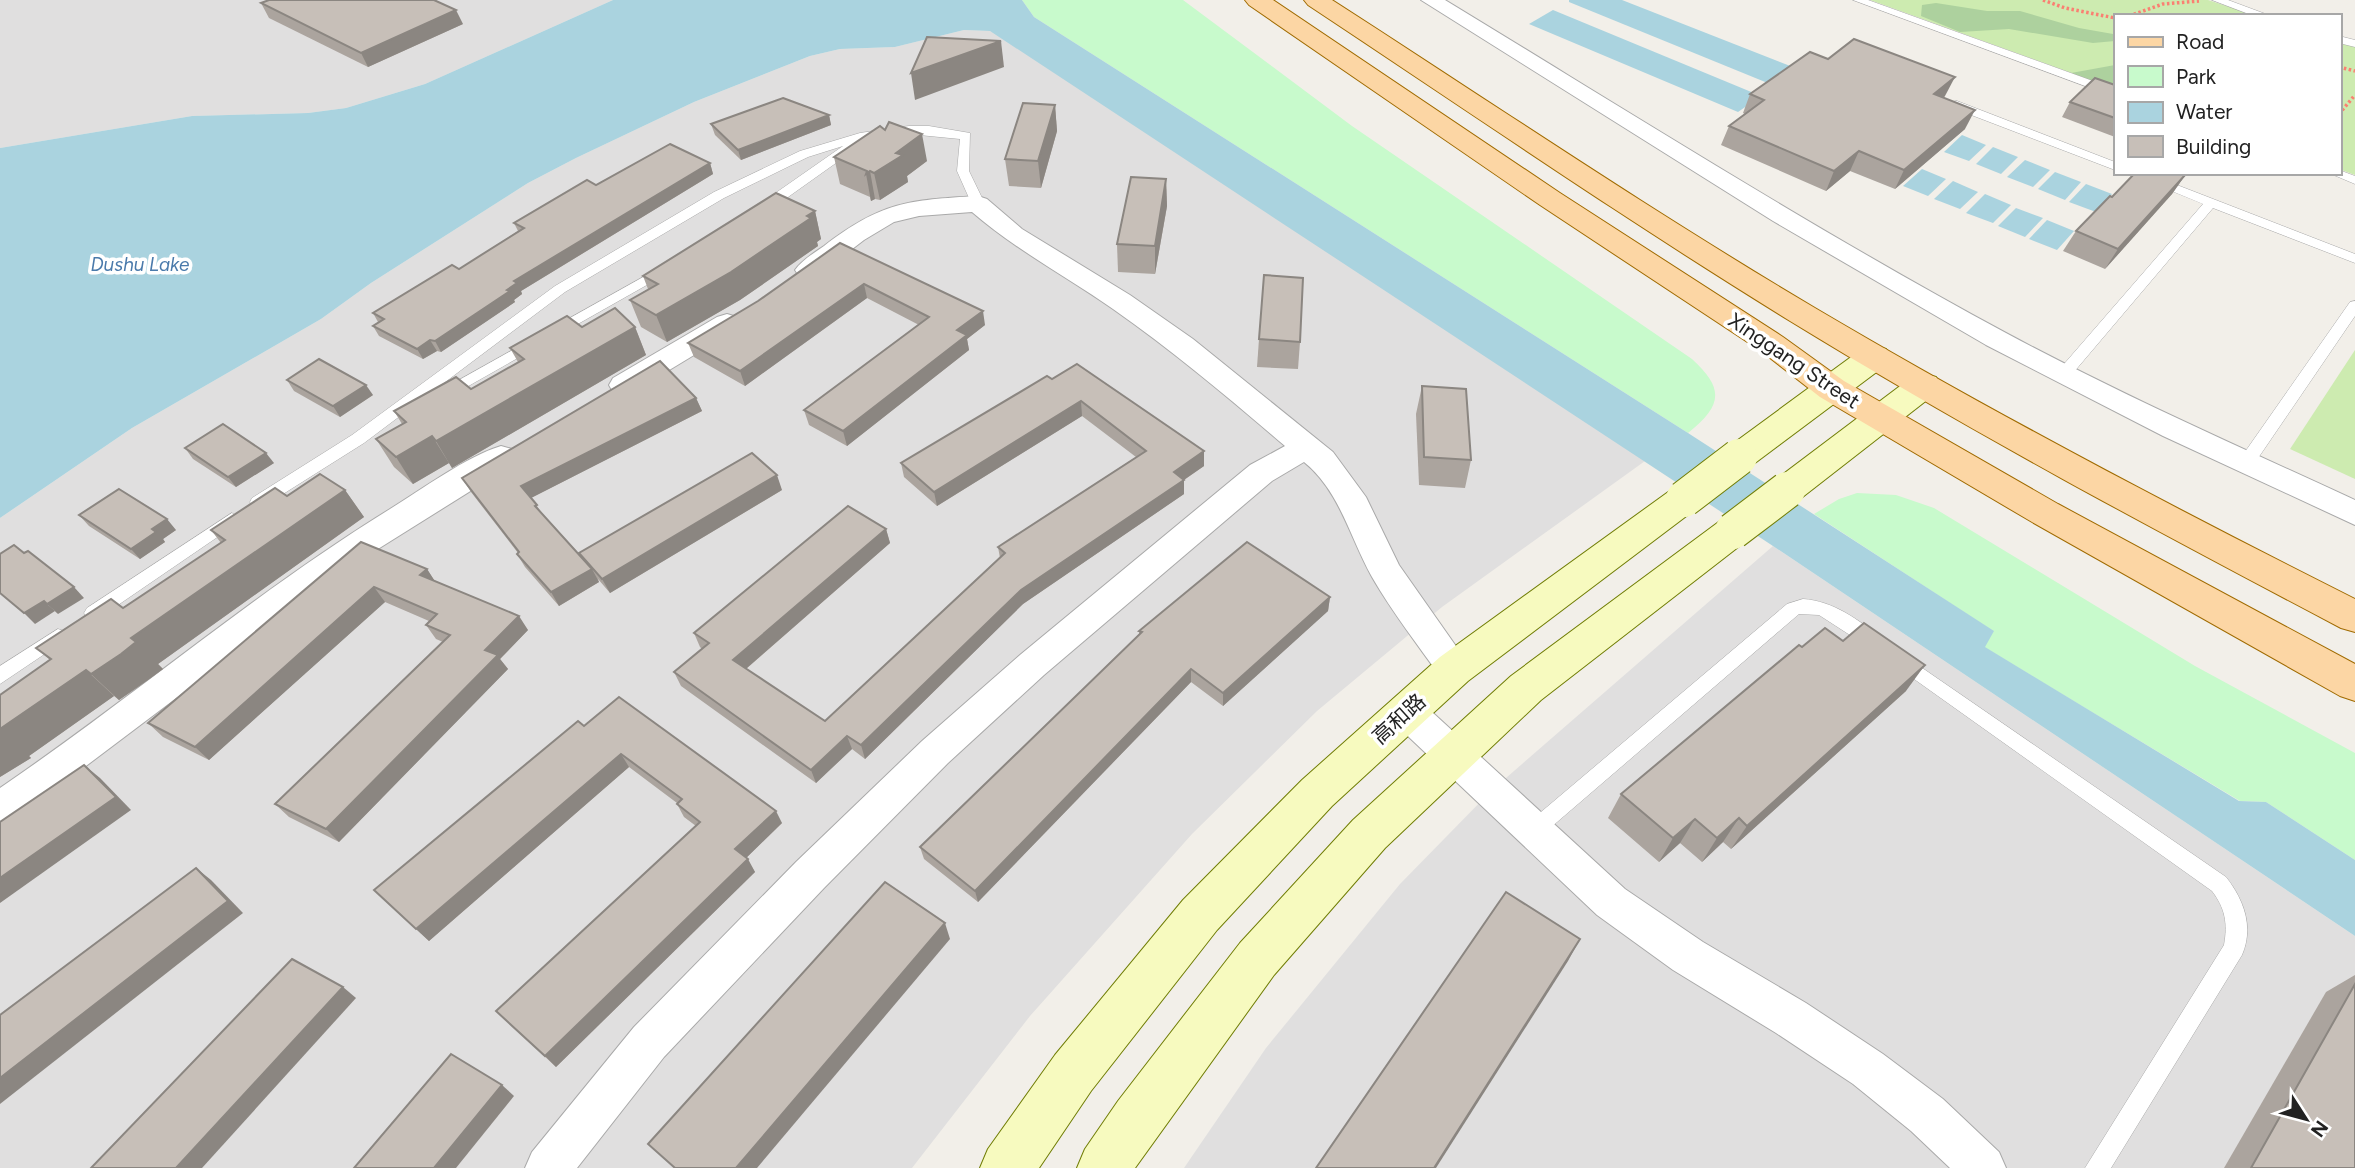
<svg xmlns="http://www.w3.org/2000/svg" width="2355" height="1168" font-family="Figtree,'Noto Sans SC',sans-serif">
	<style>
		.residential { fill: #e0dfdf }
		.grass { fill: #cdebb0 }
		.forest { fill: #add19e }
		.park { fill: #c8facc }
		.water { fill: #aad3df }
		.lines { fill: none; stroke-linecap: round; stroke-linejoin: round }
		.service-casing { stroke: #a9a9a9; stroke-width: 1 }
		.minor-casing { stroke: #a9a9a9; stroke-width: 2 }
		.secondary-casing { stroke: #707d05; stroke-width: 2 }
		.primary-casing { stroke: #a06b00; stroke-width: 2 }
		.path { stroke: #fa8072; stroke-width: 3.5; stroke-dasharray: 2.5 2.5; stroke-linecap: butt }
		.service { fill: #fff; fill-rule: evenodd }
		.minor { fill: #fff; fill-rule: evenodd }
		.secondary { fill: #f7fabf; fill-rule: evenodd }
		.primary { fill: #fcd6a4; fill-rule: evenodd }
		.secondary-bridge-casing { stroke: #707d05; stroke-width: 38; stroke-linecap: butt }
		.secondary-bridge { stroke: #f7fabf; stroke-width: 36 }
		.wall { fill: #aba49e }
		.shaded-wall { fill: #8b8681 }
		.building { fill: #c7bfb8; stroke: #8b8681; stroke-width: 2 }
		.labels { text-anchor: middle; stroke-width: 7; stroke-linejoin: round; paint-order: stroke }
		.far-water-label { font-size: 19px; font-style: italic; fill: #4a7aab; stroke: #fff }
		.street-label { font-size: 21px; fill: #222; stroke: #fff }
	</style>
	<rect width="100%" height="100%" fill="#f2efe9"/>
	<g class="residential">
		<path d="M0,0h613l-188,84 -79,24 -38,5 -116,3 -192,32z"/>
		<path d="M964,30l26,1 8,2 647,428 -203,146 -125,104 -125,123 -162,182 -118,152h-912v-650l132,-90 189,-109 50,-36 157,-100 48,-25 118,-56 116,-46 30,-7 55,-2z"/>
		<path d="M1773,546l582,390v232h-1171l82,-120 134,-164 91,-93z"/>
	</g>
	<g class="grass">
		<path d="M1870,0h338l50,16h-143v73z"/>
		<path d="M2339,41l16,5v129l-16,-6z"/>
		<path d="M2355,350v129l-65,-30z"/>
	</g>
	<g class="forest">
		<path d="M1936,3l51,8h33l59,17 34,6 2,7 -22,2 -84,-14 -49,3 -39,-16 1,-11z"/>
		<path d="M2115,65v24l-44,-16z"/>
	</g>
	<g class="park">
		<path d="M1022,0h161l169,126 340,233c33,30 30,47 -4,74l-654,-416z"/>
		<path d="M1857,493l39,2 38,13 261,158 160,87v107l-89,-58 -26,-1 -256,-154 9,-16 -179,-117 25,-15z"/>
	</g>
	<g class="water">
		<path d="M613,0h409l12,17 654,416 306,198 -9,16 254,154 27,1 89,58v76l-582,-390 -783,-515 -26,-1 -69,17 -55,2 -30,7 -116,46 -118,56 -48,25 -157,100 -50,36 -189,109 -132,90v-370l192,-32 116,-3 38,-5 79,-24z"/>
		<path d="M1569,0h53l176,69 -23,17 -206,-84z"/>
		<path d="M1553,10l208,86 -23,16 -209,-88z"/>
		<path d="M1962,135l24,10 -17,16 -25,-9z"/>
		<path d="M1993,147l25,10 -17,17 -25,-10z"/>
		<path d="M2025,160l25,10 -17,17 -26,-10z"/>
		<path d="M1922,169l24,10 -18,17 -25,-10z"/>
		<path d="M2055,172l26,10 -16,18 -27,-11z"/>
		<path d="M1953,181l25,11 -18,17 -26,-10z"/>
		<path d="M2086,184l26,10 -16,18 -27,-10z"/>
		<path d="M1985,194l26,11 -18,18 -27,-10z"/>
		<path d="M2016,208l27,10 -18,19 -27,-11z"/>
		<path d="M2047,220l27,11 -17,19 -28,-11z"/>
	</g>
	<g class="lines">
		<g class="service-casing">
			<g id="service">
				<path d="M1853,0h15l247,89v8z"/>
				<path d="M2212,0h16l43,16h-17z"/>
				<path d="M2339,36l16,4v7l-16,-4z"/>
				<path d="M1957,101l158,61v8l-162,-62v-6z"/>
				<path d="M909,126h20l41,7 -1,38 16,33 -2,3h-10l-16,-36 3,-32 -51,-5 -53,8 3,3 -2,3 -90,64h-10v-6l86,-60 -35,11 -84,41 -159,94 -201,151 -100,63h-12l-2,-4 2,-4 100,-63 203,-149 159,-94 86,-41 60,-18z"/>
				<path d="M2339,170l16,6v8l-26,-11h10z"/>
				<path d="M2128,173h18l209,81v9l-142,-55 -145,171h-10l-3,-4 3,-4 145,-167z"/>
				<path d="M663,266l7,4 -2,3 -219,124h-10l-3,-4z"/>
				<path d="M2355,301v15l-103,151h-12l-2,-4 2,-4 110,-157z"/>
				<path d="M232,513l8,6 -2,4 -139,95h-12l-3,-5 3,-5z"/>
				<path d="M1803,599c31,2 55,21 79,39l3,5 -3,5 -6,2 -6,-2 -51,-33 -20,-1 -257,221 -7,3 -7,-3 -3,-6 3,-6 259,-219z"/>
				<path d="M58,629l6,2 3,5 -3,5 -64,43v-18z"/>
				<path d="M1899,652l327,225c18,23 28,50 16,78l-131,213h-26l139,-223c4,-22 1,-37 -12,-54l-319,-227 -3,-5 3,-5z"/>
			</g>
		</g>
		<g class="minor-casing">
			<g id="minor">
				<path d="M1421,0h24c186,113 370,230 561,333 114,61 232,113 349,167v25l-192,-89 -177,-91 -213,-124z"/>
				<path d="M978,196l9,3 35,30 108,66 63,44 140,113 33,45 33,68 73,104 -6,10 -12,4 -12,-4c-24,-34 -50,-67 -70,-102 -22,-39 -32,-86 -68,-115l-32,19 -228,194 -96,88 -124,125 -160,169 -87,111h-52l7,-16 102,-125 162,-165 126,-121 98,-86 230,-190 35,-19c-56,-48 -112,-95 -172,-137 -47,-33 -97,-59 -141,-97l-53,4 -25,6 -30,18 -47,36 -9,2 -9,-2 -4,-6c7,-10 19,-17 29,-24 57,-44 84,-46 154,-50z"/>
				<path d="M727,314l10,3 4,6 -4,6 -104,63 -10,3 -10,-3 -4,-7 4,-7 104,-61z"/>
				<path d="M501,446l11,3 4,8 -4,8 -158,99 -341,257 -13,5v-38c132,-90 254,-195 390,-279 31,-19 77,-53 111,-63z"/>
				<path d="M1407,697l13,4 205,188 78,53 103,61 77,51 60,45 56,53 7,16h-56l-39,-37 -58,-47 -77,-51 -103,-63 -76,-55 -203,-192 -5,-11 5,-11z"/>
			</g>
		</g>
		<g class="secondary-casing">
			<g id="secondary">
				<path d="M1874,346l12,3 4,8 -4,8 -135,101 -12,3 -12,-3 -6,-9 6,-9 135,-99z"/>
				<path d="M1924,374l12,3 5,8 -5,8 -136,106 -13,4 -13,-4 -5,-9 5,-9 138,-104z"/>
				<path d="M1684,486l13,4 5,9 -5,9 -229,173 -136,125 -115,124 -126,161 -52,77h-59l8,-19 67,-94 128,-155 119,-120 138,-123 231,-167z"/>
				<path d="M1733,517l13,4 6,10 -6,10 -205,159 -156,148 -111,127 -139,193h-58l8,-19 33,-48 122,-158 113,-123 158,-144 209,-155z"/>
			</g>
		</g>
		<g class="primary-casing">
			<g id="primary">
				<path d="M1245,0h28l287,193 223,144 61,44 214,123 297,160v37l-15,-5 -308,-174 -212,-125 -59,-46 -221,-146 -291,-200z"/>
				<path d="M1304,0h28c160,103 319,211 483,308 176,104 357,199 540,291v33l-14,-4c-186,-98 -372,-197 -551,-307 -164,-101 -322,-210 -482,-316z"/>
			</g>
		</g>
		<g class="path">
			<path d="M2043,0l22,8 50,10"/>
			<path d="M2129,16l34,-12 36,-3"/>
			<path d="M2339,67l16,4"/>
			<path d="M2339,114l16,-19"/>
		</g>
		<use href="#service" class="service"/>
		<use href="#minor" class="minor"/>
		<use href="#secondary" class="secondary"/>
		<use href="#primary" class="primary"/>
		<g class="secondary-bridge-casing">
			<g id="secondary-bridge">
				<path d="M1684,499l55,-42"/>
				<path d="M1733,531l54,-41"/>
			</g>
		</g>
		<use href="#secondary-bridge" class="secondary-bridge"/>
	</g>
	<g class="wall">
		<path d="M261,3l202,21 -95,43 -99,-49z"/>
		<path d="M1828,59l117,37 -1,1 21,32 -70,60 -45,-18 -24,20 -105,-46 8,-19 16,-12 -2,-1 7,-19z"/>
		<path d="M2115,85v52l-53,-20 8,-15z"/>
		<path d="M1055,105l2,26 -16,57 -32,-2 -4,-27z"/>
		<path d="M829,115l2,10 -90,35 -26,-25 -4,-11z"/>
		<path d="M834,157l93,4 -20,15 1,6 -28,18 -5,-1 -4,2 -1,-4 -30,-13z"/>
		<path d="M710,163l3,11 -192,117 1,3 -8,6 1,2 -74,50 -4,-1 -14,8 -44,-23 -6,-10 5,-4 -5,-9 86,-44 59,-38 -4,-8 82,-38z"/>
		<path d="M2186,174l-14,20 -67,75 -42,-18 13,-20 36,-34z"/>
		<path d="M1166,179l1,27 -12,68 -37,-2 -1,-28z"/>
		<path d="M815,211l6,28 -4,3 1,4 -78,54 -73,42 -26,-15 -11,-27 18,-11 -5,-13z"/>
		<path d="M840,243l145,82 -18,14 2,11 -122,96 -38,-21 -5,-15 115,-85 -52,-27 -122,88 -51,-29 -6,-14 70,-42z"/>
		<path d="M582,327h53l11,28 -194,113 -3,-5 -36,21 -19,-17 -18,-28 26,-15 -8,-13 77,-22 47,-27 -8,-14z"/>
		<path d="M1259,339l41,3 -2,27 -41,-2z"/>
		<path d="M1052,379l152,87 -20,14v14l-161,110 -158,155 -13,-10 -36,34 -135,-97 -7,-14 28,-23 -2,-2 -6,-14 192,-104 4,14 -144,126 79,52 175,-163 -2,-11 138,-90 -54,-41 -145,90 -33,-29 -3,-14z"/>
		<path d="M287,380l86,15 -33,22 -46,-26z"/>
		<path d="M1422,386l49,74 -6,28 -46,-3 -3,-71z"/>
		<path d="M696,398l6,13 -171,87 11,15 40,44 -3,-4 203,-63 -172,103 -12,-14 1,3 -40,24 -34,-39 -8,-13 1,-1 -47,-61 -9,-14z"/>
		<path d="M185,448l89,15 -38,24 -43,-28z"/>
		<path d="M345,490l19,27 -206,147 5,5 -15,11 -29,20 -5,-4 -85,60 2,2 -31,19 11,-88 39,-29 -14,-12 87,-40 98,-65 -10,-13 76,-34z"/>
		<path d="M79,515l97,15 -13,9 2,3 -25,17 -51,-33z"/>
		<path d="M361,542l66,27 7,11 94,50 -28,29 8,10 -169,173 -50,-25 -14,-13 168,-162 -7,-3 -10,-14 3,-4 -44,-19 -176,158 -46,-23 -15,-14z"/>
		<path d="M1330,597l-2,14 -105,95 -32,-24 -213,220 -54,-43 -4,-12 219,-213v-3z"/>
		<path d="M1802,647l104,44 -175,158 -8,-7 -21,20 -22,-19 -21,19 -51,-44 13,-24z"/>
		<path d="M584,726l198,97 -36,35 9,14 -199,195 -60,-56 200,-185 -12,-9 -7,-13v-1l-48,-36 -200,174 -55,-51z"/>
		<path d="M2355,975v193h-131l102,-176z"/>
	</g>
	<g class="shaded-wall">
		<path d="M456,10l7,14 -95,43 -7,-14z"/>
		<path d="M1001,41l3,26 -89,33 -4,-27z"/>
		<path d="M1955,77l-10,19 -20,17 9,-19z"/>
		<path d="M1055,105l2,26 -16,57 -3,-27z"/>
		<path d="M1975,110l-10,19 -70,60 9,-19z"/>
		<path d="M829,115l2,10 -90,35 -3,-10z"/>
		<path d="M922,134l5,27 -20,15 1,6 -28,18 -6,-27 22,-20z"/>
		<path d="M1859,151l-9,20 -24,20 8,-20z"/>
		<path d="M710,163l3,11 -192,117 1,3 -8,6 1,2 -74,50 -6,-11 79,-60z"/>
		<path d="M870,171l5,28 -4,2 -5,-27z"/>
		<path d="M2186,174l-14,20 -67,75 13,-20z"/>
		<path d="M1166,179l1,27 -12,68v-28z"/>
		<path d="M815,211l6,28 -4,3 1,4 -78,54 -73,42 -11,-27z"/>
		<path d="M864,284l3,14 -122,88 -5,-15z"/>
		<path d="M983,311l2,14 -18,14 2,11 -122,96 -4,-15 114,-101z"/>
		<path d="M635,327l11,28 -194,113 -16,-27z"/>
		<path d="M430,340l7,11 -14,8 -6,-10z"/>
		<path d="M366,385l7,10 -33,22 -7,-11z"/>
		<path d="M696,398l6,13 -173,88 -8,-13z"/>
		<path d="M1081,401l1,15 -145,90 -3,-14z"/>
		<path d="M432,436l17,27 -36,21 -17,-27z"/>
		<path d="M1204,451v15l-29,20 9,-6v14l-161,110 -158,155 -4,-14 160,-155 153,-118z"/>
		<path d="M266,453l8,10 -38,24 -8,-10z"/>
		<path d="M777,475l5,15 -172,103 -8,-14z"/>
		<path d="M345,490l19,27 -206,147 5,5 -15,11 -29,20 -28,-26 40,-36z"/>
		<path d="M167,519l9,11 -13,9 2,3 -25,17 -9,-10 21,-20z"/>
		<path d="M886,529l4,14 -150,131 -7,-14z"/>
		<path d="M427,569l9,14 -16,-8z"/>
		<path d="M592,569l7,13 -40,24 -8,-14z"/>
		<path d="M74,587l10,11 -26,16 -11,-10z"/>
		<path d="M374,587l11,15 -176,158 -14,-13z"/>
		<path d="M1330,597l-2,14 -105,95v-13z"/>
		<path d="M44,601l11,10 -20,13 -11,-11z"/>
		<path d="M519,616l9,14 -28,29 8,10 -169,173 -13,-13 159,-179z"/>
		<path d="M1925,665l-19,26 -175,158 16,-23z"/>
		<path d="M1191,669v13l-213,220 -3,-11z"/>
		<path d="M86,670l28,26 -85,60 2,2 -31,19v-48z"/>
		<path d="M847,736l5,13 -36,34 -5,-13z"/>
		<path d="M621,754l8,13 -200,174 -13,-12z"/>
		<path d="M84,765l16,13 31,32 -131,93v-25z"/>
		<path d="M776,811l6,12 -40,39 -7,-13z"/>
		<path d="M1739,818l-16,24 -21,20 15,-24z"/>
		<path d="M1695,819l-15,24 -21,19 14,-24z"/>
		<path d="M748,859l7,13 -199,195 -11,-11z"/>
		<path d="M196,868l15,12 32,33 -243,191v-26z"/>
		<path d="M945,923l5,16 -193,229h-21z"/>
		<path d="M1580,939l-12,22 -132,207h-2z"/>
		<path d="M343,987l13,11 -154,170h-26z"/>
		<path d="M502,1085l12,11 -58,72h-22z"/>
	</g>
	<g class="building">
		<path d="M269,0h165l22,10 -95,43 -100,-50z"/>
		<path d="M927,37l74,4 -90,32z"/>
		<path d="M1854,39l101,38 -21,17 41,16 -71,60 -45,-19 -25,20 -105,-45 35,-26 -14,-6 60,-42 18,7z"/>
		<path d="M2095,78l20,7v33l-45,-16z"/>
		<path d="M783,98l46,17 -91,35 -27,-26z"/>
		<path d="M1023,103l32,2 -17,56 -33,-2z"/>
		<path d="M889,122l33,12 -26,19 7,2 -29,18 -4,-2 -4,3 1,-3 -33,-14 46,-31 5,4z"/>
		<path d="M670,144l40,19 -196,118 3,2 -10,7 3,1 -75,50 -5,-1 -13,9 -44,-23 11,-7 -11,-6 79,-48 7,4 65,-41 -10,-5 73,-43 9,5z"/>
		<path d="M2135,173h48l3,1 -68,75 -42,-18 34,-35 2,1z"/>
		<path d="M1131,177l35,2 -11,67 -38,-2z"/>
		<path d="M776,193l39,18 -8,5 4,2 -80,54 -75,43 -26,-15 28,-16 -15,-8z"/>
		<path d="M840,243l143,68 -26,19 10,5 -124,96 -39,-21 125,-93 -65,-33 -124,87 -52,-28 70,-42z"/>
		<path d="M1264,275l39,3 -3,64 -41,-3z"/>
		<path d="M615,308l20,19 -199,114 -4,-5 -36,21 -20,-18 30,-17 -12,-11 62,-34 15,12 53,-30 -14,-11 57,-32 15,11z"/>
		<path d="M319,359l47,26 -33,21 -46,-26z"/>
		<path d="M660,361l36,37 -175,88 16,19 -2,1 57,63 -41,23 -34,-38 2,-2 -57,-74z"/>
		<path d="M1077,364l127,87 -30,21 10,8 -163,110 -160,155 -14,-9 -36,34 -137,-98 35,-29 -15,-10 154,-127 38,23 -153,131 92,61 180,-168 -7,-6 148,-96 -65,-50 -147,91 -33,-29 146,-87 5,3z"/>
		<path d="M1422,386l44,3 5,71 -47,-3z"/>
		<path d="M223,424l43,29 -38,24 -43,-29z"/>
		<path d="M752,453l25,22 -175,104 -23,-26z"/>
		<path d="M320,474l25,16 -214,148 5,4 -15,12 -30,20 -5,-4 -86,59v-34l51,-36 -15,-11 75,-49 12,9 102,-68 -14,-10 64,-42 12,8z"/>
		<path d="M119,489l48,30 -15,10 4,3 -25,17 -52,-34z"/>
		<path d="M361,542l66,27 -7,6 99,41 -34,34 13,5 -172,174 -51,-25 175,-169 -24,-10 11,-11 -63,-27 -179,160 -47,-24z"/>
		<path d="M1247,542l83,55 -107,96 -32,-24 -216,222 -55,-44 222,-215 -3,-1z"/>
		<path d="M14,545l10,8 4,-2 46,36 -27,17 -3,-3 -20,12 -24,-20v-39z"/>
		<path d="M1864,623l61,42 -178,161 -8,-8 -22,20 -22,-19 -22,19 -52,-44 178,-149 3,2 23,-19 18,13z"/>
		<path d="M619,697l157,114 -41,38 13,10 -203,197 -49,-45 204,-189 -23,-18 5,-5 -61,-45 -205,175 -42,-39 204,-169 6,5z"/>
		<path d="M84,765l32,32 -116,81v-56z"/>
		<path d="M196,868l32,33 -228,177v-63z"/>
		<path d="M885,882l60,41 -209,245h-61l-27,-24z"/>
		<path d="M1506,892l74,47 -146,229h-118z"/>
		<path d="M292,959l51,28 -167,181h-85z"/>
		<path d="M2355,984v184h-104z"/>
		<path d="M451,1054l51,31 -68,83h-80z"/>
	</g>
	<g class="labels">
		<g class="far-water-label">
			<text x="140" y="271">Dushu Lake</text>
		</g>
		<g class="street-label">
			<text transform="translate(1794 361) rotate(34)" y="7">Xinggang Street</text>
			<text transform="translate(1399 719) rotate(-42)" y="7">高和路</text>
		</g>
	</g>
	<rect x="2114" y="14" width="228" height="161" fill="#ffffff" stroke="#a7a7a7" stroke-width="2"/>
	<rect x="2128" y="37" width="35" height="10" fill="#fcd6a4" stroke="#a7a7a7" stroke-width="2"/>
	<text x="2176" y="49" font-size="21" fill="#222222">Road</text>
	<rect x="2128" y="66" width="35" height="21" fill="#c8facc" stroke="#a7a7a7" stroke-width="2"/>
	<text x="2176" y="84" font-size="21" fill="#222222">Park</text>
	<rect x="2128" y="102" width="35" height="21" fill="#aad3df" stroke="#a7a7a7" stroke-width="2"/>
	<text x="2176" y="119" font-size="21" fill="#222222">Water</text>
	<rect x="2128" y="136" width="35" height="21" fill="#c7bfb8" stroke="#a7a7a7" stroke-width="2"/>
	<text x="2176" y="154" font-size="21" fill="#222222">Building</text>
	<g transform="translate(2306 1119) rotate(126)" stroke="#ffffff" stroke-width="5" paint-order="stroke">
	<path d="M0-5L12 26L0 18L-12 26Z" fill="#222222"/>
	<text y="-10" font-size="19" font-weight="bold" text-anchor="middle" fill="#222222">N</text>
	</g>
</svg>
